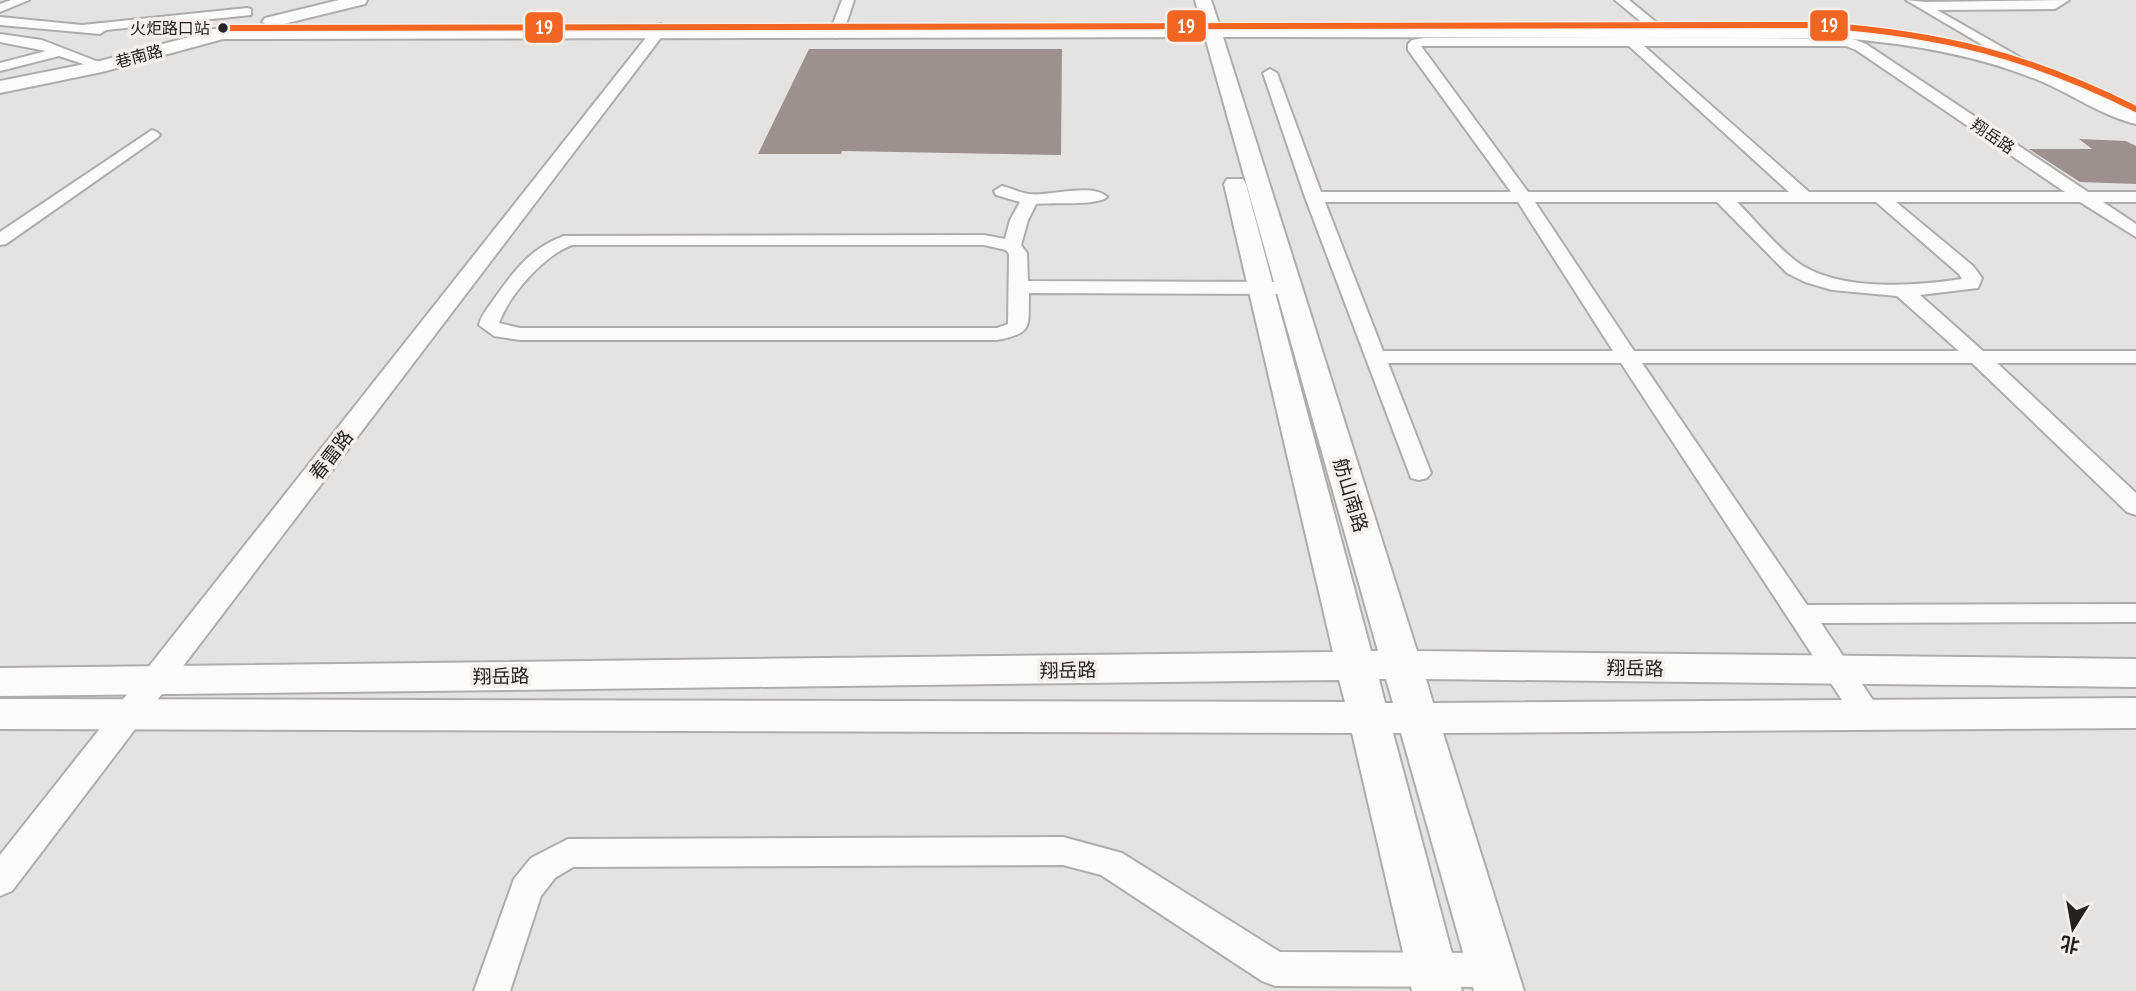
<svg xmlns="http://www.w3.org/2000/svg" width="2136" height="991" font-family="'PT Sans Narrow','Noto Sans SC',sans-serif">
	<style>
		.building { fill: #9c918d }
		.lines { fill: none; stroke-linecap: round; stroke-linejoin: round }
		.street-casing { stroke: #afadac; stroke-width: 4 }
		.secondary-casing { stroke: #afadac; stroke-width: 4 }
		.street { fill: #fbfbfa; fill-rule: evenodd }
		.secondary { fill: #fbfbfa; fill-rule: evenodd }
		.bus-1-casing { stroke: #f5efec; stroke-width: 9 }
		.bus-1 { stroke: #f26522; stroke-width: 6 }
		.bus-dot { fill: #242221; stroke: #f5efec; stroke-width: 2.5 }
		.labels { text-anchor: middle; stroke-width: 7; stroke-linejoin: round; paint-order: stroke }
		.far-bus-label { font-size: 16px; fill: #242221; stroke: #f5efec; text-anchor: end }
		.far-street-label { font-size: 16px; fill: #242221; stroke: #f5efec }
		.street-label { font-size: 19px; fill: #242221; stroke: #f5efec }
		.line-badge { stroke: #f5efec; stroke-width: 2.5 }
		.badge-label { font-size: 19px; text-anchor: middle; font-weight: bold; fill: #fff }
	</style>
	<rect width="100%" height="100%" fill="#e5e3e1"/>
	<g class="building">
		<path d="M809,49h253l-1,106 -219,-4 -1,3h-83z"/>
		<path d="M2079,139l47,2 10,5v38l-56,-2 -51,-33h63z"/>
	</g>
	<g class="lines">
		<g class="street-casing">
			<g id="street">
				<path d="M11,0h18l-29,12v-8z"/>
				<path d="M842,0h12l-11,34 -7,4 -7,-4z"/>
				<path d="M1615,0h14l39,32 -6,4 -5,-1z"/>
				<path d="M1906,0l19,2 144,-2 -14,9 -118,1 100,57v6l-5,1z"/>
				<path d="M247,8l4,1v6l-145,15 -6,4 -100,-9v-8l82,8z"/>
				<path d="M661,24l6,4 -1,3 -654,860 -12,5v-41l656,-830z"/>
				<path d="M0,34l42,6 67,26 -7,4 -43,-14 -59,15v-8l46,-12 -46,-9z"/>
				<path d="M1631,37l222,2 13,5 222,148h48v10h-33l33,22v13l-56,-35h-184l77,64 9,12 -4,10 -58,7 63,56h153v12h-139l139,130v22l-9,-3 -155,-149h-330l165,242 329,-1v18l-315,1 62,92 -4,8 -11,3 -11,-3 -236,-360h-233l43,110 -4,5 -8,2 -8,-2 -106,-281 -42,-124 7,-4 7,4 44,119h190l-103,-142v-6l4,-4 12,-2zM1421,46h208l160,146h-261zM1644,46h202l10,4 209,142h-256zM1325,202h193l95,149h-230zM1535,202h182l70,71 18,9 27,8 65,6 62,55h-325zM1737,202h139l83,72 3,5c-47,7 -117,12 -159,-13 -20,-12 -48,-46 -66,-64z"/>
				<path d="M152,130l5,2 3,3 -3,3 -151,106 -6,1v-13z"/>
				<path d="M1002,186c9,2 18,7 27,8 19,3 63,-12 78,3 -9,9 -55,5 -71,7l-8,16 -7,25 6,8 1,28 261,1 10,6 -10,6 -260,-1c-1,34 5,40 -32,47h-477l-26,-4 -15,-11c2,-9 8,-16 13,-23 20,-29 38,-54 72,-66l420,-1 21,4 5,-19 10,-18 -24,-7 -2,-4zM572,245h412l22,5 3,4 -1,70 -11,4h-477l-21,-5c10,-28 45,-68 73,-78z"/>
				<path d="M1063,837l59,16 158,99 213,1 13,5 5,12 -5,12 -13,5 -218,-1 -13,-5 -161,-106 -38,-10 -490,2 -18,11 -14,18 -31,95h-36l40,-112 17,-21 37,-19z"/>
			</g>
		</g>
		<g class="secondary-casing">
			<g id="secondary">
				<path d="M339,0h28l-2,4 -94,23 -9,-5 3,-4z"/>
				<path d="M1195,0h16l9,27 590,-1c79,4 158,14 233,42 32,12 62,28 93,42v14c-34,-8 -66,-31 -98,-44 -64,-26 -132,-37 -200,-42l-615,-1 194,614 719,8v28l-710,-8 7,24 703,-5v30l-693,5 81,258h-50l-73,-258h-8l69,258h-50l-60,-258 -1352,-4v-30l1345,3 -6,-22 -1339,16v-28l1333,-16 -109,-468 3,-5h16l3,5 125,467h7l-173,-614 -982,2 -121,33 -102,21v-12l100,-20 89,-24 -2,-3 3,-4 6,-1 1006,-2zM1379,679h7l7,24h-8z"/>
			</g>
		</g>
		<use href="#street" class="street"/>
		<use href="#secondary" class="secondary"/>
		<g class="bus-1-casing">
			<path id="bus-1" d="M223,28l1598,-3c120,9 207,30 315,84"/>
		</g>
		<use href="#bus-1" class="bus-1"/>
	</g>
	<circle class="bus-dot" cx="223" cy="28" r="6"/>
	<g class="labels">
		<g class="far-bus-label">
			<text x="210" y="34">火炬路口站</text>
		</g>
		<g class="far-street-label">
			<text transform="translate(139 56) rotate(-15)" y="6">巷南路</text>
			<text transform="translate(1993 136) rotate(34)" y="6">翔岳路</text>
		</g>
		<g class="street-label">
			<text transform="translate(331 455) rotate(-52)" y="7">春雷路</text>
			<text transform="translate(1351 495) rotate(73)" y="7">舫山南路</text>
			<text transform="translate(1635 668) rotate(1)" y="7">翔岳路</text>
			<text transform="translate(1068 670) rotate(-1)" y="7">翔岳路</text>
			<text transform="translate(501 676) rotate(-1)" y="7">翔岳路</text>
		</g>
	</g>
	<g class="line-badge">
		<rect x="1809" y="9" width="40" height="33" rx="7" fill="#f26522"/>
		<rect x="1166" y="9" width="41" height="34" rx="7" fill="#f26522"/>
		<rect x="524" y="11" width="40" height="33" rx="7" fill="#f26522"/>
	</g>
	<g class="badge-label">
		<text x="1829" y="32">19</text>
		<text x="1186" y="33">19</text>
		<text x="544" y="34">19</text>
	</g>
	<g transform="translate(2073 928) rotate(191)" stroke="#f5efec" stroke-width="5" paint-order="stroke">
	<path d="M0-5L12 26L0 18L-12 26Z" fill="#242221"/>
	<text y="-10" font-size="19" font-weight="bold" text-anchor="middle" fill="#242221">北</text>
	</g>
</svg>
